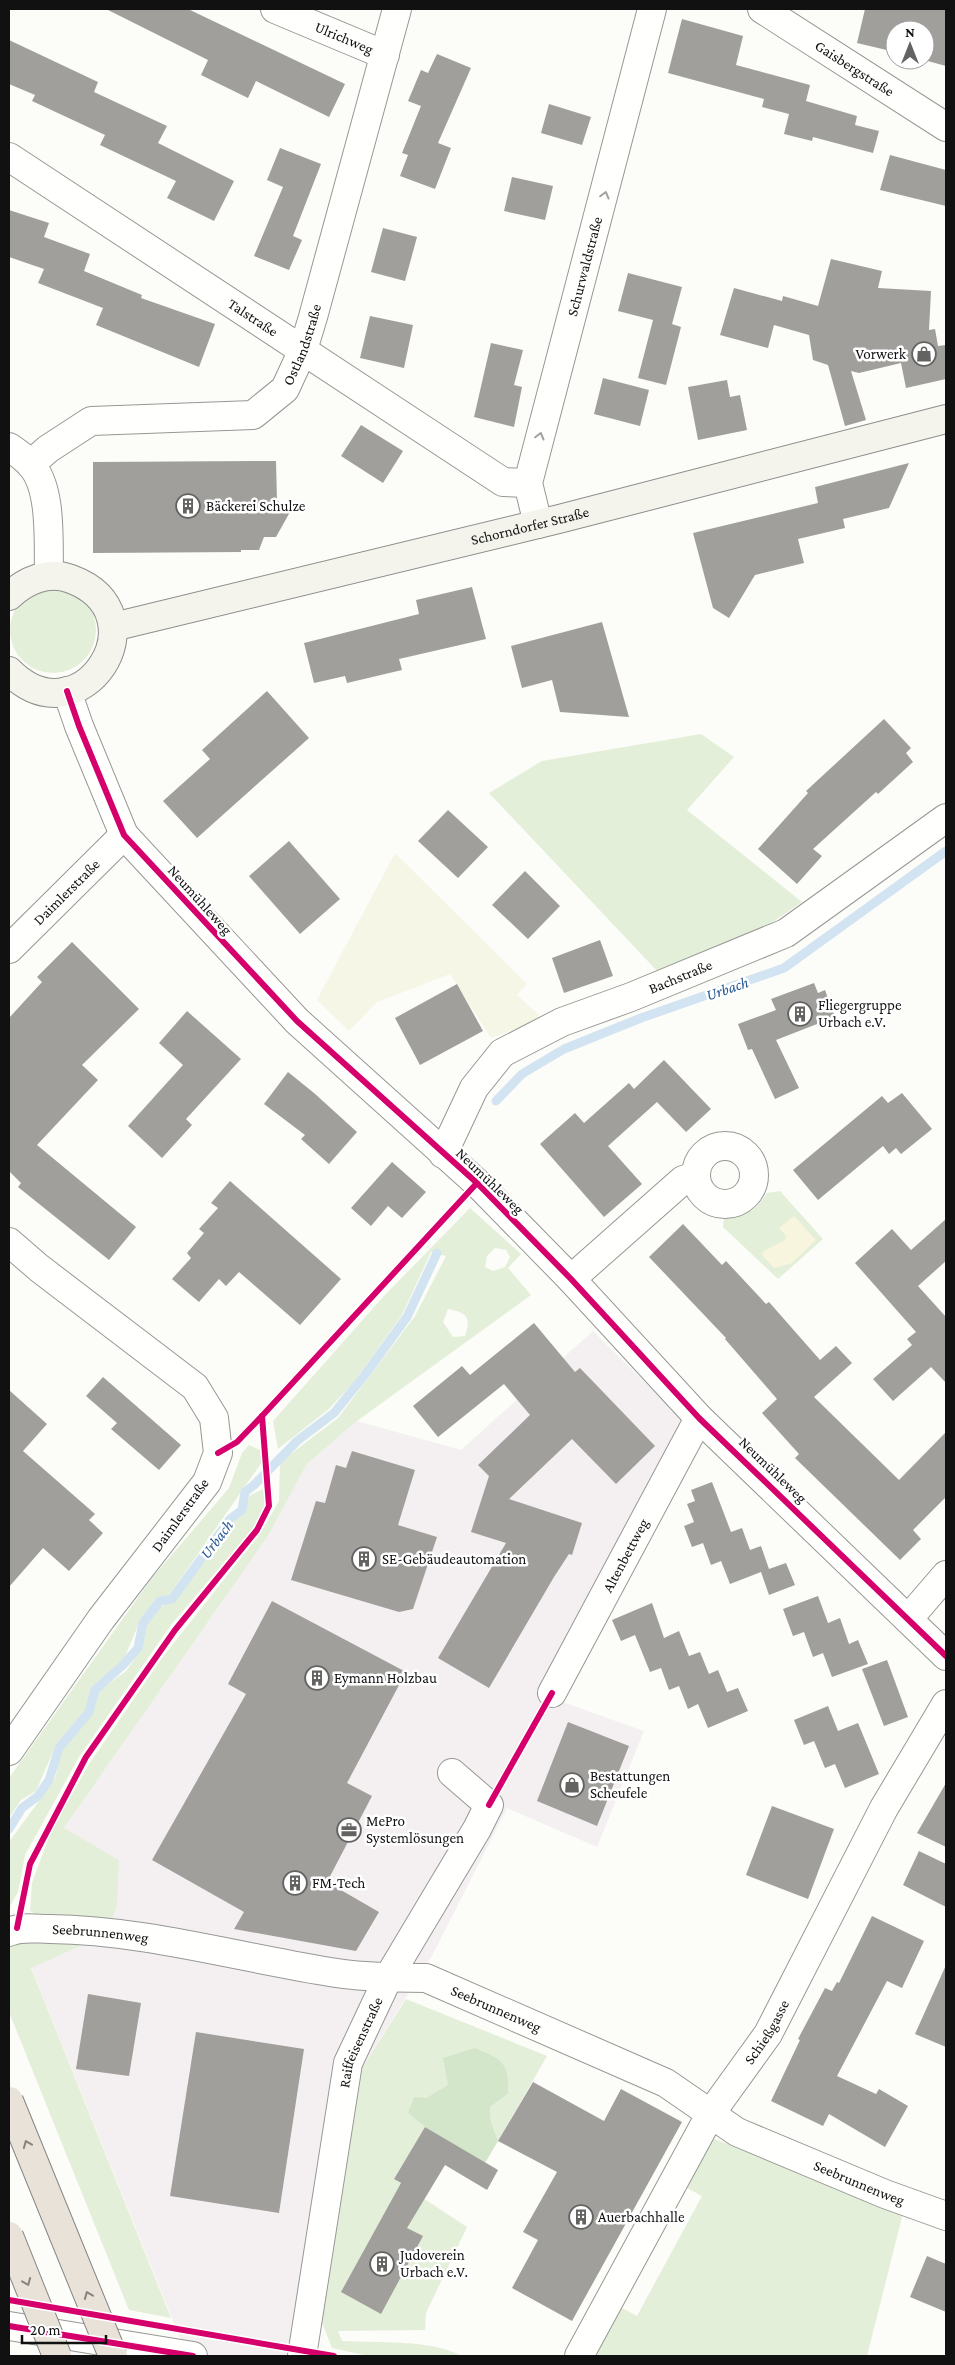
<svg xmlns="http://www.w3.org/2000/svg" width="955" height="2365" font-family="'Crimson Pro',serif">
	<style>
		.industrial { fill: #f4f0f2 }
		.farmland { fill: #f6f6e6 }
		.green { fill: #e4efda; fill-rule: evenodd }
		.forest { fill: #d4e6c9 }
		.sand { fill: #f8f5de }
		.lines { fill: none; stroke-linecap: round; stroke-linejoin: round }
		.stream { stroke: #d2e3f2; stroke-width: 9 }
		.building { fill: #a09f9c }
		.street-casing { stroke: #979795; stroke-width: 30 }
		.secondary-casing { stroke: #8d8d8c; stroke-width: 30 }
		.street { stroke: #fffffe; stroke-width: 28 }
		.secondary { stroke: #f4f4ed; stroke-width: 28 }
		.highway-bridge-casing { stroke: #848482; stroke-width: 30; stroke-linecap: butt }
		.highway-bridge { stroke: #e8e2d9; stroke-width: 28 }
		.cycleway-casing { stroke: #fff; stroke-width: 9 }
		.cycleway { stroke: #d6006c; stroke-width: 6 }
		.oneway { stroke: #a0a09f }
		.oneway2 { stroke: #87847f }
		.labels { text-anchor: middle; stroke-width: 5; stroke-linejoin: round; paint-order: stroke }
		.street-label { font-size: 15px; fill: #111; stroke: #fff }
		.poi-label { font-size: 15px; fill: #111; stroke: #fff; text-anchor: start }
		.water-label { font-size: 16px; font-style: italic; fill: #285994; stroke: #fff }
	</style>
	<rect width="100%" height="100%" fill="#fcfcf8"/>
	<path class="industrial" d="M593,1331l89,88 -145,274 107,38 -47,116 -90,-39 -74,146 -72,116 -46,286h-128l-156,-389 65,-28 23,-78 -55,-33 204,-292 39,-72 50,-43 104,29z"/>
	<path class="farmland" d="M395,853l132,131 -10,11 26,24 -52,19 -41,-64 -73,28 -28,29 -32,-31z"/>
	<g class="green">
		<circle cx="53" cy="630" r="43"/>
		<path d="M701,734l33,23 -47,53 115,92 -53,36 -90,35 -170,-180 53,-32z"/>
		<path d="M780,1191l43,48 -45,40 -55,-52 1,-11c22,0 32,-5 43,-23z"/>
		<path d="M470,1208l51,46 -13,14 23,27 -174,126 -50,43 -39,72 -204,292 55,32 -2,45 -7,20 -66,-6 -14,-8 2,-28 19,-52 38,-67 73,-106 98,-124 19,-33 1,-39 58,-44 77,-102 31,-60 -15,-4 -29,63 -48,67 -25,27 -51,40 -5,-28 111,-125zM495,1248l11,2 4,7 -5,10 -12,4 -8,-4 2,-11zM448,1309c18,3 24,8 17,27l-12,1 -10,-15z"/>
		<path d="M249,1445l11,5 2,12 -92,132 -13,5 -18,24 -17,41 -29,23 -6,21 -31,37 -20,46 -15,9 -12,18v-40l143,-200 77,-90 13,-35z"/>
		<path d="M265,1488l2,12 -8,21 -88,104 -92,132 -54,98 -7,37 -9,16v-66l46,-63 7,-31 33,-41 4,-16 27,-20 15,-21 4,-26 15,-17 14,-6 50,-71 22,-20 3,-14z"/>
		<path d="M96,1939l-65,29 140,350 -42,-8 -120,-298v-72z"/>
		<path d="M406,1999l141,57 -49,85 -7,-19 -1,-15 18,-13 -64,-36 5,27 -23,13 -18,15 17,14 -31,52 73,48 -41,86 -1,17 -87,1 4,10c37,2 87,-2 120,15h-94l-36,-8 -11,-28 40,-250z"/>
		<path d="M712,2138l191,75 -36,143h-276l27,-50 19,10 65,-120 -19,-10z"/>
	</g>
	<path class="forest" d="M475,2048c27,11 35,15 33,46l-18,13 1,15 7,19 -13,22 -60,-36 -17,-14 6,-16 12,1 22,-13 -5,-27z"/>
	<path class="sand" d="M794,1216l22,24 -24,23 -18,5 -12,-13 2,-4 21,-11 1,-4 -7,-8z"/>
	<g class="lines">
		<g class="stream">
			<path d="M496,1101l26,-27 42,-25 77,-31 143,-50 162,-117"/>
			<path d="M9,1829l13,-21 16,-12 11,-16 10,-32 30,-36 6,-22 28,-25 15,-17 5,-25 17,-22 12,-2 58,-80 12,-9 3,-18 9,-7 43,-44 37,-28 30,-37 43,-59 30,-64"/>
		</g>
	</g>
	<g class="building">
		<path d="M106,9h82l157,75 -16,33 -73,-36 -8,17 -47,-23 7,-15z"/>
		<path d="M865,9h81v57l-22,-6 1,-30h-30v22l-38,-9z"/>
		<path d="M682,19l61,17 -7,29 74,20 -4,16 51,15 -2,9 24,6 -6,22 -60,-16 -1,4 -28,-7 5,-20 -27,-7 2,-8 -96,-26z"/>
		<path d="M9,40l89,42 -4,10 73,34 -9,17 76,38 -20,40 -47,-23 9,-17 -76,-36 5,-10 -73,-34 3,-6 -26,-11z"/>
		<path d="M437,54l34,14 -33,75 13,5 -16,41 -35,-13 8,-21 -6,-2 19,-47 -13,-5 13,-31 7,3z"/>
		<path d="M549,104l42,13 -9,28 -41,-12z"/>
		<path d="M280,148l41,16 -28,72 9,4 -13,30 -35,-14 29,-69 -16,-7z"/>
		<path d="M890,155l56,15v36l-66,-16z"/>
		<path d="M512,177l41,9 -8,34 -41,-9z"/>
		<path d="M9,210l40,13 -5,14 46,17 -6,17 58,24 -1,3 74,26 -16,43 -103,-42 7,-17 -65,-25 6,-14 -35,-12z"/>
		<path d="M383,228l34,9 -12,44 -34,-9z"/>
		<path d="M831,259l51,12 -4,17 53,3 -2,39 6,-1 3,17 8,-1v34l-40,9 -5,-25 -42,10 -8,-2 15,49 -21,6 -17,-61 -15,-5 -4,-25 -35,-10 -6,23 -48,-13 14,-47 48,13 1,-5 35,10z"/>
		<path d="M628,273l54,14 -10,37 9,3 -15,58 -28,-7 15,-58 -35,-9z"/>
		<path d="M370,316l43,9 -9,43 -44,-10z"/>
		<path d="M491,343l32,7 -9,35 8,2 -8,40 -40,-10z"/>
		<path d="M603,378l46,12 -9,36 -46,-12z"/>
		<path d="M727,380l3,17 10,-2 7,35 -49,10 -10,-53z"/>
		<path d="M361,425l42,26 -20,32 -42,-27z"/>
		<path d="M276,461l1,39 13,12 -14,25h-12l-5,13h-18v2l-148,1v-91z"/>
		<path d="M909,463l-20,45 -46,11 2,9 -47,11 6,24 -49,12 -26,43 -16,-10 -20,-75 125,-30 -3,-16z"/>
		<path d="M472,587l14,52 -87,20 3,11 -55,13 -2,-7 -31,7 -10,-40 115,-29 -3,-14z"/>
		<path d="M602,622l27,95 -69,-5 -8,-32 -30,8 -11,-42z"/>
		<path d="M267,691l42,47 -112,100 -34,-37 47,-42 -8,-9z"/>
		<path d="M884,719l27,29 -5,5 7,9 -35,32 -2,-2 -63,57 9,7 -25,28 -39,-35 50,-56 -2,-2z"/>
		<path d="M448,810l40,37 -30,31 -40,-37z"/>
		<path d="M289,841l51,58 -40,35 -51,-58z"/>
		<path d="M525,871l35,35 -32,33 -36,-34z"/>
		<path d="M600,940l13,36 -49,17 -12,-35z"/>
		<path d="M72,942l67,67 -57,56 16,15 -61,65 99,82 -27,33 -91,-73 3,-4 -12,-12v-153l33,-36 -5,-5z"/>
		<path d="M814,983l4,10 7,-3 10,27 -59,23 23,48 -24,11 -23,-50 -4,1 -10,-26 38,-14 -5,-11z"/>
		<path d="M457,984l26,47 -63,34 -25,-47z"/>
		<path d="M187,1011l54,48 -55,60 6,6 -30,33 -34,-32 55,-61 -24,-22z"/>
		<path d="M664,1060l47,49 -25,23 -29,-30 -49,44 34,38 -38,33 -64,-73 35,-31 9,10 45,-40 5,6z"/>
		<path d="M288,1072l26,21 43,39 -28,32 -28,-25 4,-4 -41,-31z"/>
		<path d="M902,1093l30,36 -31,25 -5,-6 -7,6 -6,-8 -65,54 -25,-30 89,-74 6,7z"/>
		<path d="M392,1162l34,30 -24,26 -14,-12 -17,20 -20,-18z"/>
		<path d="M230,1181l111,98 -41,46 -61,-53 -13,14 -7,-7 -20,23 -27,-23 19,-21 -4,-5 17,-20 -5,-4 19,-21 -7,-5z"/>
		<path d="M946,1219v42l-28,25 28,31v66l-15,-16 -38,34 -20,-22 39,-34 -5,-6 9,-7 -61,-69 37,-34 19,21z"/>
		<path d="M683,1224l39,41 4,-4 40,43 3,-2 51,58 16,-14 16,17 -38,34 85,83 47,-48v65l-33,33 8,9 -21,21 -105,-102 4,-4 -37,-41 15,-14 -52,-60 1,-1 -77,-81z"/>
		<path d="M534,1323l41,49 5,-4 75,78 -39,38 -44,-45 -63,60 73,24 -10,32 -3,-1 -15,23 -65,111 -51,-30 68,-115 -35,-11 18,-56 -11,-11 52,-50 -26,-31 -66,53 -25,-31 49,-40 8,9z"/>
		<path d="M103,1377l78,68 -22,25 -48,-41 6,-6 -31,-27z"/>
		<path d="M9,1390l38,34 -24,27 72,63 -6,6 14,13 -34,38 -26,-23 -34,39z"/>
		<path d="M352,1451l63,19 -17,55 39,12 -24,72 -14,3 -108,-32 25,-79 9,2 11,-38 10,3z"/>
		<path d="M712,1482l19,50 11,-4 8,22 11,-4 8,23 17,-6 9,22 -26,10 -8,-23 -31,12 -9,-23 -10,4 -8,-22 -11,4 -8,-21 10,-4 -7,-18 8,-3 -4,-11z"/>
		<path d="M818,1596l10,27 12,-5 9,26 9,-4 10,24 -36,13 -9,-24 -10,4 -9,-25 -11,4 -10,-27z"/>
		<path d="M272,1601l134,71 -59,111 25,13 -45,86 52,30 -23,39 -122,-22 10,-17 -92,-52 94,-166 -18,-10z"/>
		<path d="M652,1603l12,35 15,-7 10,25 11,-4 9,22 9,-4 9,22 11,-4 10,23 -40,17 -10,-24 -10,5 -9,-23 -10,4 -8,-22 -11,4 -15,-37 -14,6 -9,-21z"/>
		<path d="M887,1660l21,57 -24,9 -22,-57z"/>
		<path d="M828,1706l10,25 20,-8 21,51 -34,14 -10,-24 -10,4 -11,-27 -10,4 -10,-25z"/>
		<path d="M568,1722l61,24 -32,80 -60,-25z"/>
		<path d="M946,1783v64l-29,-14z"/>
		<path d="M772,1806l62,23 -26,70 -62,-24z"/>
		<path d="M919,1851l27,13v43l-43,-22z"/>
		<path d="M872,1916l52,25 -22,47 -15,-7 -50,95 39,18 3,-5 29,17 -23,41 -56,-33 -6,12 -52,-25 29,-61 -2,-1 27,-51 7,3 5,-9 2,1z"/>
		<path d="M946,1965v82l-31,-13z"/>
		<path d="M88,1994l53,9 -12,73 -53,-7z"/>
		<path d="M196,2032l108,17 -25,164 -109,-17z"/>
		<path d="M533,2082l71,39 17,-32 61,33 -110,199 -60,-33 26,-48 -15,-8 34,-60 -59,-31z"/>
		<path d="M425,2127l73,43 -11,20 -42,-25 -38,63 16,8 -42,78 -40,-22 60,-109 -7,-4z"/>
		<path d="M927,2256l19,8v48l-36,-15z"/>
	</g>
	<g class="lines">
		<g class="street-casing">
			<g id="street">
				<path id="s1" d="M275,9l110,46"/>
				<path id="s2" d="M762,9l184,118"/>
				<path id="s3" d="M9,157l494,325 25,1"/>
				<path d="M9,447c7,5 15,10 21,17 23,23 18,81 19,112"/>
				<path id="s4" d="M31,464l17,-15 43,-28 162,-6 32,-26 18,-39 10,-33 84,-308"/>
				<path id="s5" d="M538,524l-10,-41 124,-474"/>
				<path d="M67,691l12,35 45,109 173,186 180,162 94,96 128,139 247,238"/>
				<path id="s6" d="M9,949l115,-114"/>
				<circle cx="725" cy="1175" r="29"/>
				<path id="s7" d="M443,1154l31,-66 28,-35 60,-31 69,-25 155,-64 160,-115"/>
				<path d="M9,1242l30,26 156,119 19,31 4,35 -11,29 -106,137 -92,132"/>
				<path d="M571,1279l112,-99 13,-4"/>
				<path d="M909,1618l37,-43"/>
				<path id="s8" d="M552,1693l147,-275"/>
				<path id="s9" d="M9,1932c13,-6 27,-3 41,-3 92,1 183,27 274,42 33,6 68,7 102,7l240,105 71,49 148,62 61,22"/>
				<path d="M9,2326l184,30"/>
				<path id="s10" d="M302,2356l46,-293 40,-85 89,-149 12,-24 -37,-32"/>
				<path id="s11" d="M579,2356l132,-243 57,-79 116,-226 62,-104"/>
			</g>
		</g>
		<g class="secondary-casing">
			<g id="secondary">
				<path d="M9,596c16,-15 39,-26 62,-17 94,35 10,165 -62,92"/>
				<path id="s12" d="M113,627l446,-108 387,-100"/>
			</g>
		</g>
		<use href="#street" class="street"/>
		<use href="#secondary" class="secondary"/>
		<g class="highway-bridge-casing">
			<g id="highway-bridge">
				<path d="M9,2101l104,255"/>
				<path d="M9,2236l48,120"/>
			</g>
		</g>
		<use href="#highway-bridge" class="highway-bridge"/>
		<g class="cycleway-casing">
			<g id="cycleway">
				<path d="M67,691l12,35 45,109 173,186 180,162 94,96 128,139 247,238"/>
				<path d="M218,1453l19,-11 25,-26 215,-233"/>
				<path d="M489,1805l63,-112"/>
				<path d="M17,1928l13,-64 56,-107 89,-127 82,-100 12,-24 -7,-90"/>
				<path d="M9,2300l325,56"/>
				<path d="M9,2326l184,30"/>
			</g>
		</g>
		<use href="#cycleway" class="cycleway"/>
	</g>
	<defs><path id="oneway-chevron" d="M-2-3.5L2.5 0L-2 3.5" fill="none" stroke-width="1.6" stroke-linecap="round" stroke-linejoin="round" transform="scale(1.25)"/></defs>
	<g class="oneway">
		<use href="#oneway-chevron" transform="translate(605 195) rotate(-75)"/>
		<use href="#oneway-chevron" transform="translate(540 436) rotate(-75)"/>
	</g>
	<g class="oneway2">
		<use href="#oneway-chevron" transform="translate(27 2144) rotate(-112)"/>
		<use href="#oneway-chevron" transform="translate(27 2282) rotate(68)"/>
		<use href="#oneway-chevron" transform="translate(88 2295) rotate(-112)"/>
	</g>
	<defs>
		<g id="shop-ring" transform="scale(1.25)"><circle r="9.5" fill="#fff" stroke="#636362" stroke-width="1.5"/><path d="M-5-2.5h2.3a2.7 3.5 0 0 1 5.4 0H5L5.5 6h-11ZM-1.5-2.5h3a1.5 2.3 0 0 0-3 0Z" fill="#636362"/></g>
		<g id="building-ring" transform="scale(1.25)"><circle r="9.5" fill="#fff" stroke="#636362" stroke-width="1.5"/><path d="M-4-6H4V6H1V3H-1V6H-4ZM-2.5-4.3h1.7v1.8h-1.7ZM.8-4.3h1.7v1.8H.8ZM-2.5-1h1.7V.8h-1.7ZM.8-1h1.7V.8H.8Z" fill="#636362"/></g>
		<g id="office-ring" transform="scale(1.25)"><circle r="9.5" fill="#fff" stroke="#636362" stroke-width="1.5"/><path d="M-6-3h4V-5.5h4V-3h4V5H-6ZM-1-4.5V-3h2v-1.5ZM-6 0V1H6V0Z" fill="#636362"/></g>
	</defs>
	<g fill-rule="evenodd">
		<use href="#shop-ring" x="924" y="354"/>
		<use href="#building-ring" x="188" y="506"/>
		<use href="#building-ring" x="800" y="1014"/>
		<use href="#building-ring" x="364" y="1559"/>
		<use href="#building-ring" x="317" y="1678"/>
		<use href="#shop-ring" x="572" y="1785"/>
		<use href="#office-ring" x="349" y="1830"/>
		<use href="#building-ring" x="295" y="1883"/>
		<use href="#building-ring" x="581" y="2217"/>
		<use href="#building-ring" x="382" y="2264"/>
	</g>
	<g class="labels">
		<g class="street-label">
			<text dy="5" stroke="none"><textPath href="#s1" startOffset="75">Ulrichweg</textPath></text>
			<text dy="5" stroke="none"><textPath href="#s2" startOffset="110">Gaisbergstraße</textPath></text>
			<text dy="5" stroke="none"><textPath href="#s5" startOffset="266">Schurwaldstraße</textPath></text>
			<text dy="5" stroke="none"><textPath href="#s3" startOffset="292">Talstraße</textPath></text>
			<text dy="5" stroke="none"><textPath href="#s4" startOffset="325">Ostlandstraße</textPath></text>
			<text dy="5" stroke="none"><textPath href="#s12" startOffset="429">Schorndorfer Straße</textPath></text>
			<text dy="5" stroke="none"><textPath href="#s6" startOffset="81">Daimlerstraße</textPath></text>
			<text transform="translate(200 900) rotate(48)" y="5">Neumühleweg</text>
			<text dy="5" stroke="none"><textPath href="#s7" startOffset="312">Bachstraße</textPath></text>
			<text transform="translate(490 1181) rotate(44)" y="5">Neumühleweg</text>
			<text transform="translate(773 1470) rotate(44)" y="5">Neumühleweg</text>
			<text transform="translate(180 1515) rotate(-54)" y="5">Daimlerstraße</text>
			<text dy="5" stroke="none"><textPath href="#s8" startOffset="156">Altenbettweg</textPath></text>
			<text dy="5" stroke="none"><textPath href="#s9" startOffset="92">Seebrunnenweg</textPath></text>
			<text dy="5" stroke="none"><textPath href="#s9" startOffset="498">Seebrunnenweg</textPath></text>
			<text dy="5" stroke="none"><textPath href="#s11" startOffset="375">Schießgasse</textPath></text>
			<text dy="5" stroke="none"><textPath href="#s10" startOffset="320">Raiffeisenstraße</textPath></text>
			<text dy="5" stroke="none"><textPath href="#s9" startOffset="902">Seebrunnenweg</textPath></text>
		</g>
		<g class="poi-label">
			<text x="906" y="359" text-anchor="end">Vorwerk</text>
			<text x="206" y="511">Bäckerei Schulze</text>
			<text x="818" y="1010">Fliegergruppe<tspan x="818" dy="17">Urbach e.V.</tspan></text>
			<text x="382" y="1564">SE-Gebäudeautomation</text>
			<text x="334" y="1683">Eymann Holzbau</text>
			<text x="590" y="1781">Bestattungen<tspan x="590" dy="17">Scheufele</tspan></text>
			<text x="366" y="1826">MePro<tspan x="366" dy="17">Systemlösungen</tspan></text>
			<text x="312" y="1888">FM-Tech</text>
			<text x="598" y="2222">Auerbachhalle</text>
			<text x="400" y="2260">Judoverein<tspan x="400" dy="17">Urbach e.V.</tspan></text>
		</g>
		<g class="water-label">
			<text transform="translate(727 988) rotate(-19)" y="6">Urbach</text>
			<text transform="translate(216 1539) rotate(-53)" y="6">Urbach</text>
		</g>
	</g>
	<rect width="955" height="2365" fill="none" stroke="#111111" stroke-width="20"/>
	<g transform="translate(910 45)"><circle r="24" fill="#ffffff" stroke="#a0a0a0"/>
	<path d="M0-4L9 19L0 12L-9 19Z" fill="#636362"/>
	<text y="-8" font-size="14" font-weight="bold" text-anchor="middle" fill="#111111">N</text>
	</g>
	<path d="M22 2335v8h84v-8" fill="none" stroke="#111111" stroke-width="2.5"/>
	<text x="30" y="2335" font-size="15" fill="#111111" stroke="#ffffff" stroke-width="4" paint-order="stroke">20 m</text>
</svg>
